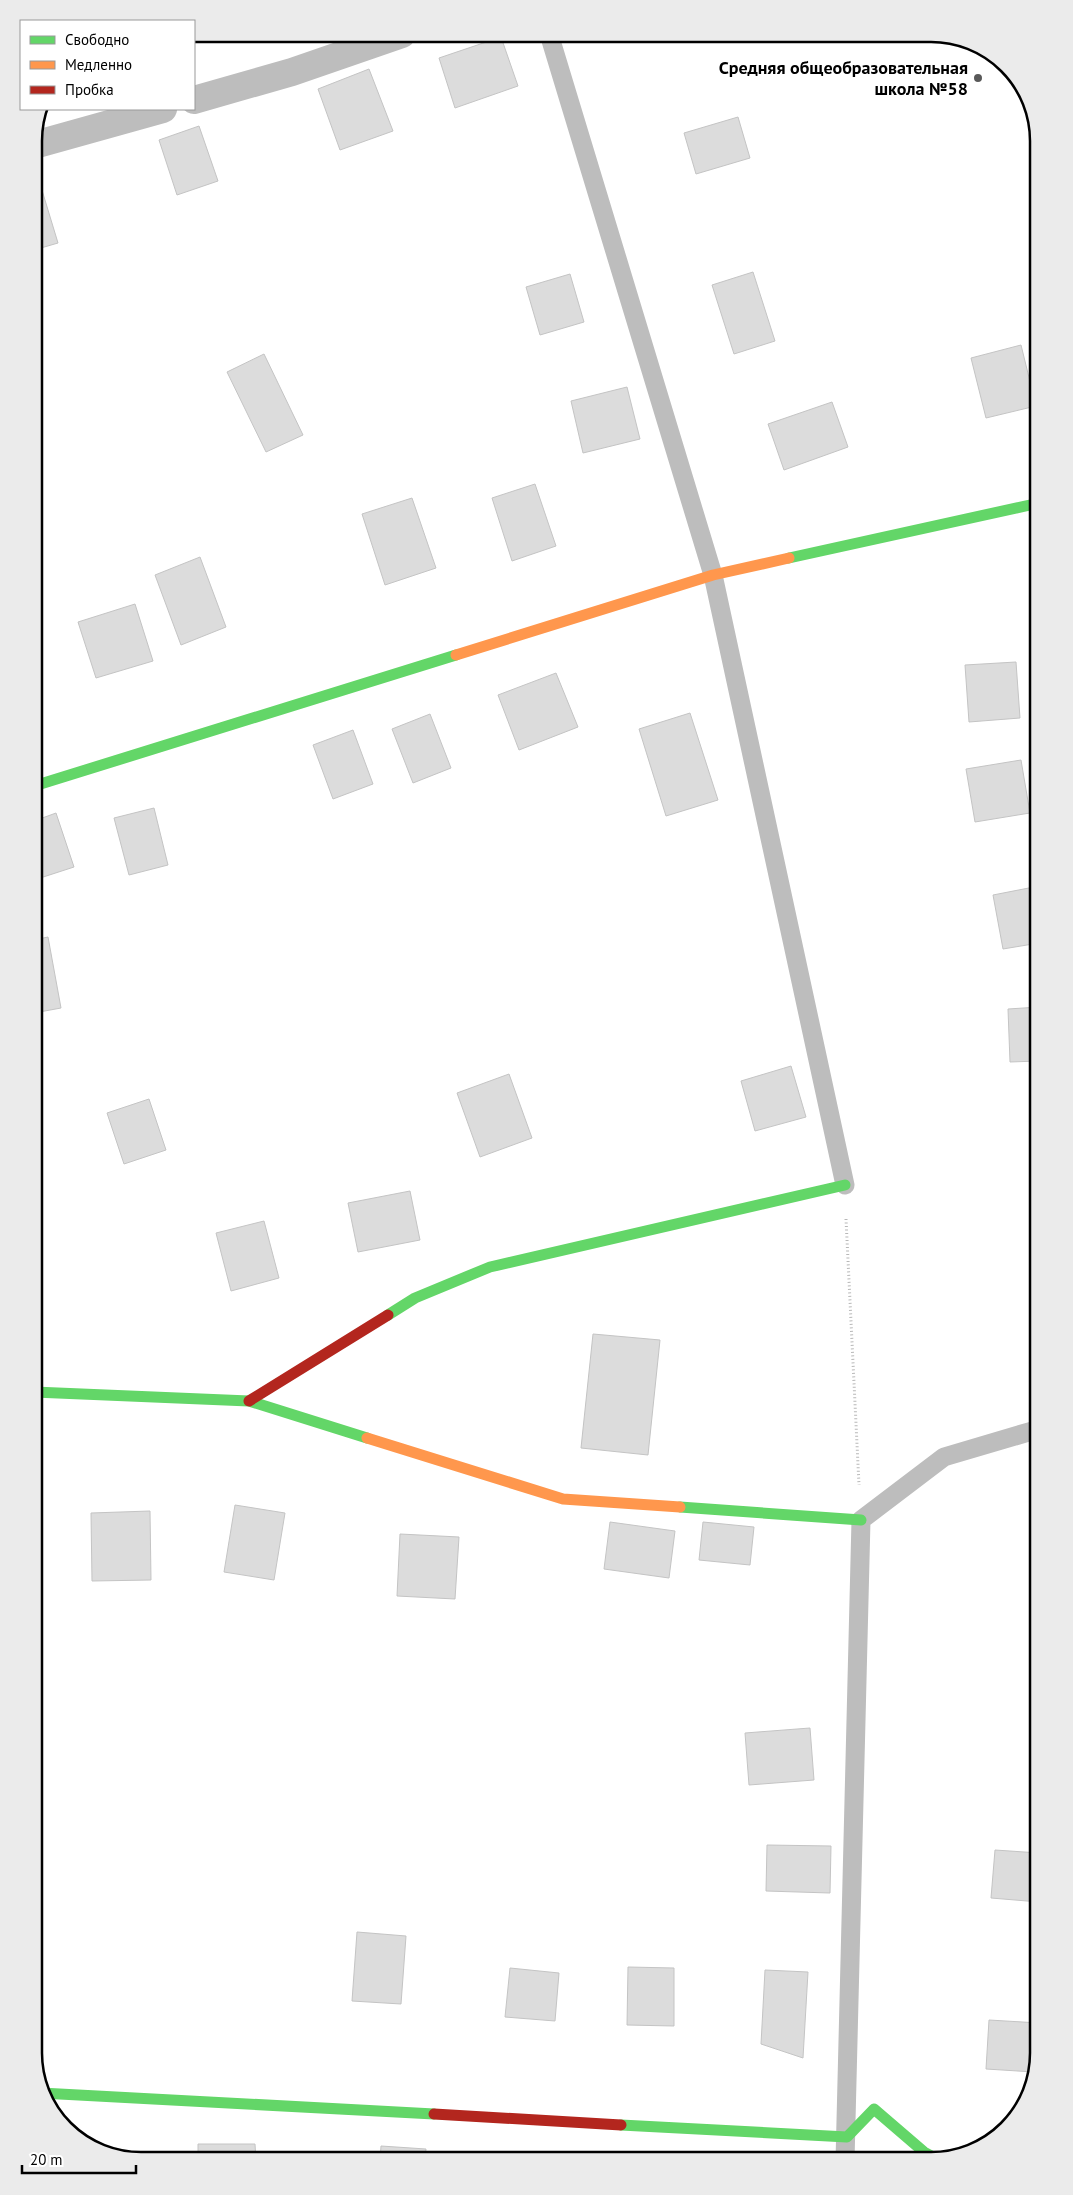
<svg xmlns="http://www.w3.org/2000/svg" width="1073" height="2195" font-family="'PT Sans',sans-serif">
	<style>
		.building { fill: #dcdcdc; stroke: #c4c4c4 }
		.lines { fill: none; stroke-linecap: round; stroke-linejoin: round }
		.path { stroke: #b8b8b8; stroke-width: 3; stroke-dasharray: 1 2.5; stroke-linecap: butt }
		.lane { stroke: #bdbdbd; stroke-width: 19 }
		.street { stroke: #bdbdbd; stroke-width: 28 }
		.fast { stroke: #63d668; stroke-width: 11 }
		.slow { stroke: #ff974d; stroke-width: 11 }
		.jam { stroke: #b3261e; stroke-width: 11 }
		.poi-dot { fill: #595959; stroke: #fff; stroke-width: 2 }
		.labels { text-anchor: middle; stroke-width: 4.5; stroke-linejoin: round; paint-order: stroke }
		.poi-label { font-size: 18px; font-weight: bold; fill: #000; stroke: #fff; text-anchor: end }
		.rim { fill: none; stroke: #000; stroke-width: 2.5 }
	</style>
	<rect width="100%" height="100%" fill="#fff"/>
	<g class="building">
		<path d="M501,37l17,49 -63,22 -16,-50z"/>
		<path d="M369,69l24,62 -53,19 -22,-61z"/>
		<path d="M738,117l12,41 -54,16 -12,-41z"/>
		<path d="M199,126l19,55 -41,14 -18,-55z"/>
		<path d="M38,177l20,66 -24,7v-72z"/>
		<path d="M753,272l22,69 -41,13 -22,-69z"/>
		<path d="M570,274l14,48 -44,13 -14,-48z"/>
		<path d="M1021,345l15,61 -50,12 -15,-60z"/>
		<path d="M264,354l39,81 -37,17 -39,-80z"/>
		<path d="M627,387l13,52 -57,14 -12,-52z"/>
		<path d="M832,402l16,45 -64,23 -16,-46z"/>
		<path d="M535,484l21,62 -44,15 -20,-63z"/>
		<path d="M412,498l24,70 -51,17 -23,-71z"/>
		<path d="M200,557l26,70 -45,18 -26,-70z"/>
		<path d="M135,604l18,57 -57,17 -18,-56z"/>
		<path d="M1016,662l4,56 -51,4 -4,-57z"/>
		<path d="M556,673l22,54 -59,23 -21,-55z"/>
		<path d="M690,713l28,87 -52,16 -27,-87z"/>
		<path d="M430,714l21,54 -38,15 -21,-54z"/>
		<path d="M353,730l20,54 -40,15 -20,-54z"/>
		<path d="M1021,760l9,53 -55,9 -9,-53z"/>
		<path d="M154,808l14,57 -39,10 -15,-57z"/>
		<path d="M56,813l18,54 -40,13v-59z"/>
		<path d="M1039,886v57l-36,6 -10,-54z"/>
		<path d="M48,937l13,71 -27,5v-73z"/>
		<path d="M1039,1007v54l-29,1 -2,-53z"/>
		<path d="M791,1066l15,51 -51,14 -14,-50z"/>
		<path d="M509,1074l23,64 -52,19 -23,-64z"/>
		<path d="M149,1099l17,51 -42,14 -17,-51z"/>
		<path d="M1039,1155v56h-3l-3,-55z"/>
		<path d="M410,1191l10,49 -62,12 -10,-49z"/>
		<path d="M264,1221l15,57 -48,13 -15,-58z"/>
		<path d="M593,1334l67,6 -12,115 -67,-7z"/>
		<path d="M235,1505l50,8 -11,67 -50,-8z"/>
		<path d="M150,1511l1,69 -59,1 -1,-68z"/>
		<path d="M610,1522l65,9 -6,47 -65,-9z"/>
		<path d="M703,1522l51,5 -4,38 -51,-5z"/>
		<path d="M400,1534l59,3 -4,62 -58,-3z"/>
		<path d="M810,1728l4,52 -65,5 -4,-52z"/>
		<path d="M767,1845l64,1 -1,47 -64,-2z"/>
		<path d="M995,1850l44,3v49l-48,-4z"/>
		<path d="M357,1932l49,4 -5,68 -49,-3z"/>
		<path d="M628,1967l46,1v58l-47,-1z"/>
		<path d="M510,1968l49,5 -4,48 -50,-4z"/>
		<path d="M765,1970l43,2 -5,86 -42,-14z"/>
		<path d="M989,2020l50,3v31l-5,18 -48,-3z"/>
		<path d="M198,2144h57l1,17h-58z"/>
		<path d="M381,2146l45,3 -1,12h-45z"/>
	</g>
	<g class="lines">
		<path class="path" d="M846,1219l13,266"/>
		<g class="lane">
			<path d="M549,34l164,541 132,610"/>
			<path d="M845,2161l16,-641 83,-63 95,-28"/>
		</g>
		<g class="street">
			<path d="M194,100l98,-28 110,-38"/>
			<path d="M34,145l129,-36"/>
		</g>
		<g class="fast">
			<path d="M789,558l250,-55"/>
			<path d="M34,786l422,-131"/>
			<path d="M388,1315l27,-17 75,-31 355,-82"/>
			<path d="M34,1392l215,9 118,37"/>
			<path d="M680,1507l181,13"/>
			<path d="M41,2093l393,21"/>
			<path d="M621,2125l226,12 27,-28 50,43 15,8"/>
		</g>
		<g class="slow">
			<path d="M456,655l257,-80 76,-17"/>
			<path d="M367,1438l196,61 117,8"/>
		</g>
		<g class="jam">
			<path d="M249,1401l139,-86"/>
			<path d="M434,2114l187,11"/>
		</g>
	</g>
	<circle class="poi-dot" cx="978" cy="78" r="5"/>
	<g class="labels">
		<g class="poi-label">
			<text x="968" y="74">Средняя общеобразовательная<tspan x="968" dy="21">школа №58</tspan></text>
		</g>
	</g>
	<path d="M0 0H1073V2195H0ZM141 42H931A99 99 0 0 1 1030 141V2053A99 99 0 0 1 931 2152H141A99 99 0 0 1 42 2053V141A99 99 0 0 1 141 42Z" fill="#ebebeb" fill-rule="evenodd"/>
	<path class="rim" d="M141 42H931A99 99 0 0 1 1030 141V2053A99 99 0 0 1 931 2152H141A99 99 0 0 1 42 2053V141A99 99 0 0 1 141 42Z"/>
	<rect x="20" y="20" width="175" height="90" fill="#ffffff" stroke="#999999"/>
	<rect x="30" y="36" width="25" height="8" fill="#63d668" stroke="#999999"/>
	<text x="65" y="45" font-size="15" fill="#000000">Свободно</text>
	<rect x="30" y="61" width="25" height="8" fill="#ff974d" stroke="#999999"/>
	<text x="65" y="70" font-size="15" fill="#000000">Медленно</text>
	<rect x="30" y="86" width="25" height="8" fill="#b3261e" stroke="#999999"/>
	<text x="65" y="95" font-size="15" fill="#000000">Пробка</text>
	<path d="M22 2165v8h114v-8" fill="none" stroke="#000000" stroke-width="2.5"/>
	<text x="30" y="2165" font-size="15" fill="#000000" stroke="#ffffff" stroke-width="4" paint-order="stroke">20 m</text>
</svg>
